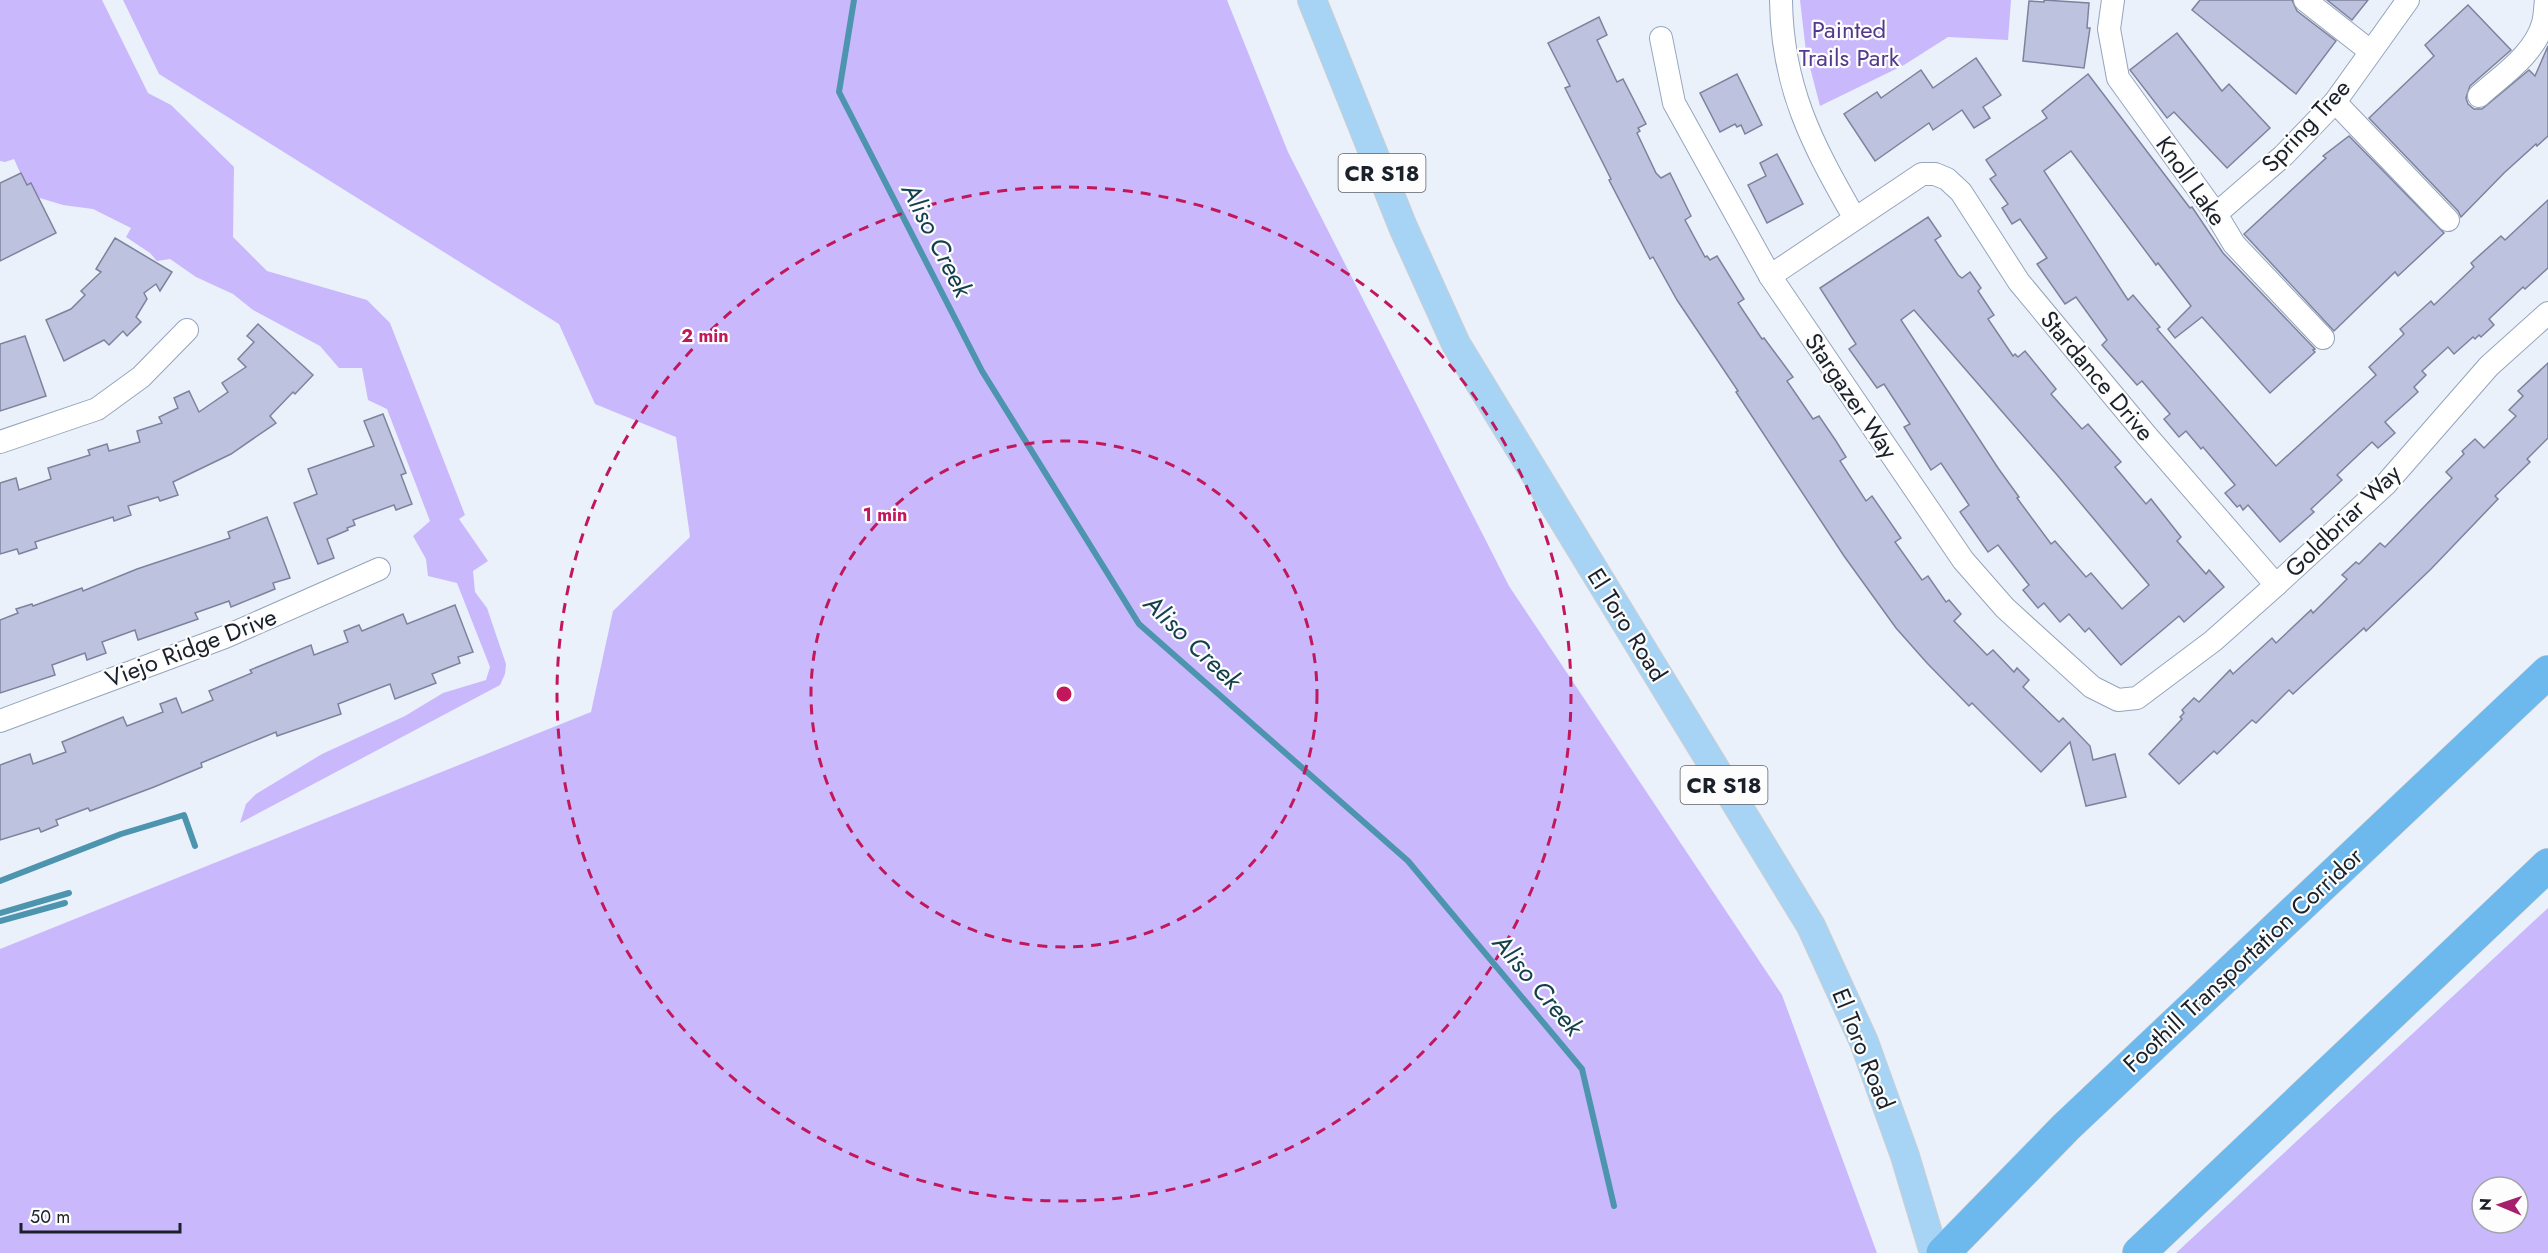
<svg xmlns="http://www.w3.org/2000/svg" width="2548" height="1253" font-family="Jost,sans-serif">
	<style>
		.green { fill: #cab8fd; fill-rule: evenodd }
		.lines { fill: none; stroke-linecap: round; stroke-linejoin: round }
		.stream { stroke: #4d94ae; stroke-width: 6 }
		.building { fill: #bdc2de; stroke: #7e839d; stroke-width: 1.5; fill-rule: evenodd }
		.minor-casing { stroke: #95a5bd; stroke-width: 24 }
		.major-casing { stroke: #cdced0; stroke-width: 30 }
		.highway-casing { stroke: #cdced0; stroke-width: 34 }
		.minor { stroke: #fff; stroke-width: 22 }
		.major { stroke: #a7d4f4; stroke-width: 28 }
		.highway { stroke: #6db8ec; stroke-width: 33 }
		.ring { fill: none; stroke: #c2185b; stroke-width: 3; stroke-dasharray: 10 8 }
		.labels { text-anchor: middle; stroke-width: 4.5; stroke-linejoin: round; paint-order: stroke }
		.shield { fill: #fdfdfd; stroke: #5f6369; stroke-width: 1.5 }
		.shield-label { font-size: 22px; font-weight: bold; fill: #1b212a }
		.park-label { font-size: 24px; fill: #54388b; stroke: #fdfdfd }
		.street-label { font-size: 24px; fill: #1b212a; stroke: #fdfdfd }
		.water-label { font-size: 26px; font-style: italic; fill: #123f4c; stroke: #fdfdfd }
		.centre { fill: #c2185b; stroke: #fdfdfd; stroke-width: 3 }
		.ring-label { font-size: 18px; text-anchor: middle; font-weight: bold; fill: #c2185b; stroke: #fdfdfd; stroke-width: 4.5; stroke-linejoin: round; paint-order: stroke }
	</style>
	<rect width="100%" height="100%" fill="#eaf1fb"/>
	<g class="green">
		<path d="M0,0h102l46,93 23,12 63,62 -1,70 34,34 100,29 23,23 75,192 -6,4 29,42 -15,10 2,21 12,16 19,56 -1,10 -5,11 -260,138 6,-19 10,-10 66,-40 83,-38 38,-23 43,-13 4,-13 -33,-84 -29,-7 -2,-17 -13,-23 17,-15 -43,-112 -19,-9 -6,-32h-23l-19,-22 -67,-36 -20,-16 -37,-17 -26,-18 -13,2 -7,-8 -24,-16 5,-9 -38,-19 -30,-4 -33,-10 -16,-36 -9,3 -5,-1z"/>
		<path d="M123,0h1104l61,152 221,434 273,409 95,258h-1877v-304l591,-237 22,-101 77,-74 -14,-100 -81,-33 -36,-80 -400,-250z"/>
		<path d="M1800,0h211l-3,40 -60,-3 -44,28 -84,41 -14,-54z"/>
		<path d="M2548,908v345h-372zM2482,1187h36v36h-36z"/>
	</g>
	<g class="lines">
		<g class="stream">
			<path d="M854,0l-15,92 143,279 157,253 269,237 174,208 32,137"/>
			<path d="M0,881l121,-47 63,-19 11,31"/>
			<path d="M0,913l69,-20"/>
			<path d="M0,921l65,-18"/>
		</g>
	</g>
	<g class="building">
		<path d="M2044,0l45,3 -2,25h3l-6,40 -61,-7 6,-60 15,1z"/>
		<path d="M2200,0h92l5,11 39,30 -40,53 -104,-84z"/>
		<path d="M2327,0h41l-16,20z"/>
		<path d="M2468,5l43,45 -41,36 -4,12 2,6 6,5h8l47,-39 6,6 13,-30v90l-11,10 -1,-2 -32,29 -43,44 -3,-6 -89,-93 65,-62 -9,-11z"/>
		<path d="M1599,17l8,18 -10,5 20,42 6,-3 23,45 -8,4 2,3 -3,2 19,40 5,5 9,-5 21,43 -6,4 20,37 2,-1 3,4 7,-4 27,43 -6,4 24,36 2,-1 29,39 -6,4 26,38 6,-3 17,25 10,16 -6,4 26,40 6,-5 29,42 -6,4 27,38 6,-4 18,26 3,-2 12,14 -7,7 33,34 6,-5 21,22 3,-4 12,12 -6,7 36,35 4,-4 27,28 3,14 22,-6 11,43 -40,9 -16,-64 -29,30 -69,-69 -3,3 -42,-43 -31,-35 -52,-72 -108,-164 2,-1 -61,-91 -24,-43 -3,2 -41,-79 2,-1 -46,-91 5,-2 -22,-43z"/>
		<path d="M2177,33l45,58 7,-7 41,44 -43,40 -53,-56 -7,6 -37,-48z"/>
		<path d="M1976,58l25,37 -18,12 7,11 -16,10 -12,-18 -29,20 -4,-7 -54,38 -31,-47 33,-22 4,6 40,-28 12,18z"/>
		<path d="M1737,74l25,51 -17,9 -4,-9 -4,2 -2,-3 -15,8 -20,-39z"/>
		<path d="M2088,74l102,134 2,-1 31,46 92,96 -2,1 2,2 -45,41 -68,-76 -27,21 -7,-9 23,-23 -33,-43 -2,2 -85,-114 -27,20 84,129 5,-5 27,32 -3,2 119,137 100,-91 -7,-8 35,-33 -4,-5 31,-28 3,4 40,-38 -3,-4 30,-27 4,4 43,-40v68l-23,21 -2,-2 -34,32 5,6 -13,12 -2,-2 -4,4 -2,-2 -19,17 -6,-7 -26,24 4,4 -12,12 4,5 -33,30 10,11 -17,15 -6,-6 -35,33 5,5 -31,29 3,3 -34,30 -32,-37 -5,5 -3,-5 -3,2 -12,-14 10,-8 -32,-38 -2,2 -15,-18 -7,6 -15,-18 6,-5 -28,-33 -5,4 -35,-40 5,-5 -31,-43 -11,7 -28,-40 10,-6 -27,-39 -8,5 -10,-16 6,-4 -18,-25 6,-4 -10,-15 61,-42 -5,-7z"/>
		<path d="M2349,136l95,97 -46,43 -3,-4 -61,59 -90,-97 82,-76 -3,-2z"/>
		<path d="M1777,154l26,50 -36,19 -19,-38 18,-9 -6,-13z"/>
		<path d="M21,173l6,12 4,-2 25,50 -56,28v-78z"/>
		<path d="M1928,217l13,19 -6,4 23,35 4,3 8,-6 11,16 -3,3 16,24 -6,4 25,37 2,-2 3,3 7,-6 31,38 -5,5 31,35 6,-5 33,38 -6,5 31,37 5,-5 30,38 -4,4 29,33 3,-4 15,17 -40,35 -5,-6 -58,49 -32,-37 -4,4 -16,-18 -9,8 -16,-19 -6,5 -15,-18 6,-5 -31,-40 -10,7 -28,-40 9,-7 -28,-42 -10,7 -27,-43 6,-3 -26,-40 -7,4 -28,-39 7,-5 -36,-56zM1914,310l144,166 91,109 -27,24 -31,-36 -5,4 -31,-36 -4,3 -34,-46 2,-1 -21,-29 -97,-148z"/>
		<path d="M115,238l57,34 -12,19 -4,-7 -12,9 3,6 -11,18 5,5 -14,14 -4,-5 -14,14 -5,-5 -40,21 -18,-41 25,-11 14,-14 -4,-4 20,-19 -5,-3z"/>
		<path d="M258,324l55,51 -18,19 -2,-2 -23,24 6,7 -45,31 -58,28 5,13 -18,6 -2,-4 -30,9 3,9 -17,6 -1,-4 -78,25 2,6 -18,6 -2,-5 -17,5v-71l16,-5 3,12 32,-11 -3,-11 42,-13 -2,-5 19,-6 2,7 31,-9 -3,-11 25,-8 -3,-6 19,-9 -4,-10 15,-7 10,21 29,-20 -6,-9 24,-16 -8,-8 16,-17 -7,-6z"/>
		<path d="M25,336l21,60 -46,15v-67z"/>
		<path d="M2548,363v75l-21,21 3,3 -35,34 3,3 -67,70 -65,62 -2,-3 -71,66 -4,-4 -33,33 -4,-3 -35,34 -3,-3 -35,33 -30,-30 33,-35 -2,-2 4,-4 -2,-3 12,-12 5,4 31,-32 3,4 39,-36 4,5 35,-33 2,3 34,-34 -5,-4 14,-13 3,2 21,-21 5,4 67,-69 -6,-6 18,-18 -2,-3 13,-12 9,9 32,-32 -7,-6 14,-14 -5,-5z"/>
		<path d="M383,414l23,59 -5,2 11,29 -16,6 -2,-5 -41,15 2,5 -8,3 1,2 -21,9 7,19 -16,6 -24,-61 23,-9 -9,-25 66,-23 -10,-25z"/>
		<path d="M267,517l23,61 -17,5 2,6 -44,18 -2,-6 -34,12 3,6 -60,21 -3,-10 -33,12 4,11 -19,7 -2,-7 -33,12 3,10 -55,18v-73l18,-7 -2,-4 16,-5 1,2 49,-18 1,3 54,-22 93,-31 -2,-6z"/>
		<path d="M455,605l18,47 -15,5 2,6 -28,11 4,9 -41,16 -5,-15 -52,20 3,10 -64,22 -1,-4 -75,31 1,4 -48,20 -64,24 -2,-3 -32,12 2,5 -17,7 -2,-4 -39,12v-75l30,-11 3,10 33,-12 -4,-10 61,-25 4,9 36,-14 -3,-8 16,-6 6,15 31,-13 -4,-9 43,-18 -2,-3 61,-25 3,10 34,-13 -4,-11 15,-6 3,6 41,-17 4,10z"/>
	</g>
	<g class="lines">
		<g class="minor-casing">
			<g id="minor">
				<path d="M1781,0c1,87 31,144 73,217"/>
				<path d="M2113,0l-4,29 9,49 98,136 18,30 89,94"/>
				<path d="M2305,0l65,51"/>
				<path d="M1661,38l13,65 96,173 193,284 42,48 87,79 26,13 19,-2 76,-57 63,-56 109,-100 104,-119 59,-53"/>
				<path d="M2479,96c22,-20 56,-42 64,-73 2,-7 2,-15 3,-23"/>
				<path d="M2335,102l113,118"/>
				<path d="M2216,214l68,-59 51,-53 73,-102"/>
				<path d="M1770,276l152,-102h13l12,5 14,13 58,90 127,153 130,150"/>
				<path d="M0,442l97,-33 44,-32 46,-47"/>
				<path d="M0,721l225,-84 154,-68"/>
			</g>
		</g>
		<g class="major-casing">
			<path id="major" d="M1312,0l91,227 53,117 355,582 53,116 41,114 29,97"/>
		</g>
		<g class="highway-casing">
			<g id="highway">
				<path d="M1943,1253l123,-126 482,-455"/>
				<path d="M2139,1253l409,-388"/>
			</g>
		</g>
		<use href="#minor" class="minor"/>
		<use href="#major" class="major"/>
		<use href="#highway" class="highway"/>
	</g>
	<g class="ring">
		<circle cx="1064" cy="694" r="253"/>
		<circle cx="1064" cy="694" r="507"/>
	</g>
	<g class="labels">
		<g class="shield">
			<rect x="1338.5" y="154" width="87" height="38" rx="4.5"/>
			<rect x="1680.5" y="766" width="87" height="38" rx="4.5"/>
		</g>
		<g class="shield-label">
			<text x="1382" y="181">CR S18</text>
			<text x="1724" y="793">CR S18</text>
		</g>
		<g class="park-label">
			<text x="1849" y="38">Painted<tspan x="1849" dy="28">Trails Park</tspan></text>
		</g>
		<g class="street-label">
			<text transform="translate(2306 126) rotate(-47)" y="8">Spring Tree</text>
			<text transform="translate(2191 181) rotate(55)" y="8">Knoll Lake</text>
			<text transform="translate(2097 376) rotate(50)" y="8">Stardance Drive</text>
			<text transform="translate(1851 396) rotate(56)" y="8">Stargazer Way</text>
			<text transform="translate(2343 521) rotate(-44)" y="8">Goldbriar Way</text>
			<text transform="translate(1627 625) rotate(58)" y="8">El Toro Road</text>
			<text transform="translate(191 648) rotate(-21)" y="8">Viejo Ridge Drive</text>
			<text transform="translate(2243 960) rotate(-43)" y="8">Foothill Transportation Corridor</text>
			<text transform="translate(1863 1049) rotate(68)" y="8">El Toro Road</text>
		</g>
		<g class="water-label">
			<text transform="translate(937 240) rotate(63)" y="9">Aliso Creek</text>
			<text transform="translate(1193 642) rotate(44)" y="9">Aliso Creek</text>
			<text transform="translate(1538 985) rotate(50)" y="9">Aliso Creek</text>
		</g>
	</g>
	<circle cx="1064" cy="694" r="9" class="centre"/>
	<g class="ring-label">
		<text x="705" y="342">2 min</text>
		<text x="885" y="521">1 min</text>
	</g>
	<g transform="translate(2500 1205) rotate(272)"><circle r="28" fill="#fdfdfd" stroke="#a3a5a9" stroke-width="1.5"/>
	<path d="M0-4.5L10 22L0 15L-10 22Z" fill="#a5206c"/>
	<text y="-9" font-size="16" font-weight="bold" text-anchor="middle" fill="#1b212a">N</text>
	</g>
	<path d="M21 1223v9h159v-9" fill="none" stroke="#1b212a" stroke-width="3"/>
	<text x="30" y="1223" font-size="18" fill="#1b212a" stroke="#fdfdfd" stroke-width="4.5" paint-order="stroke">50 m</text>
</svg>
